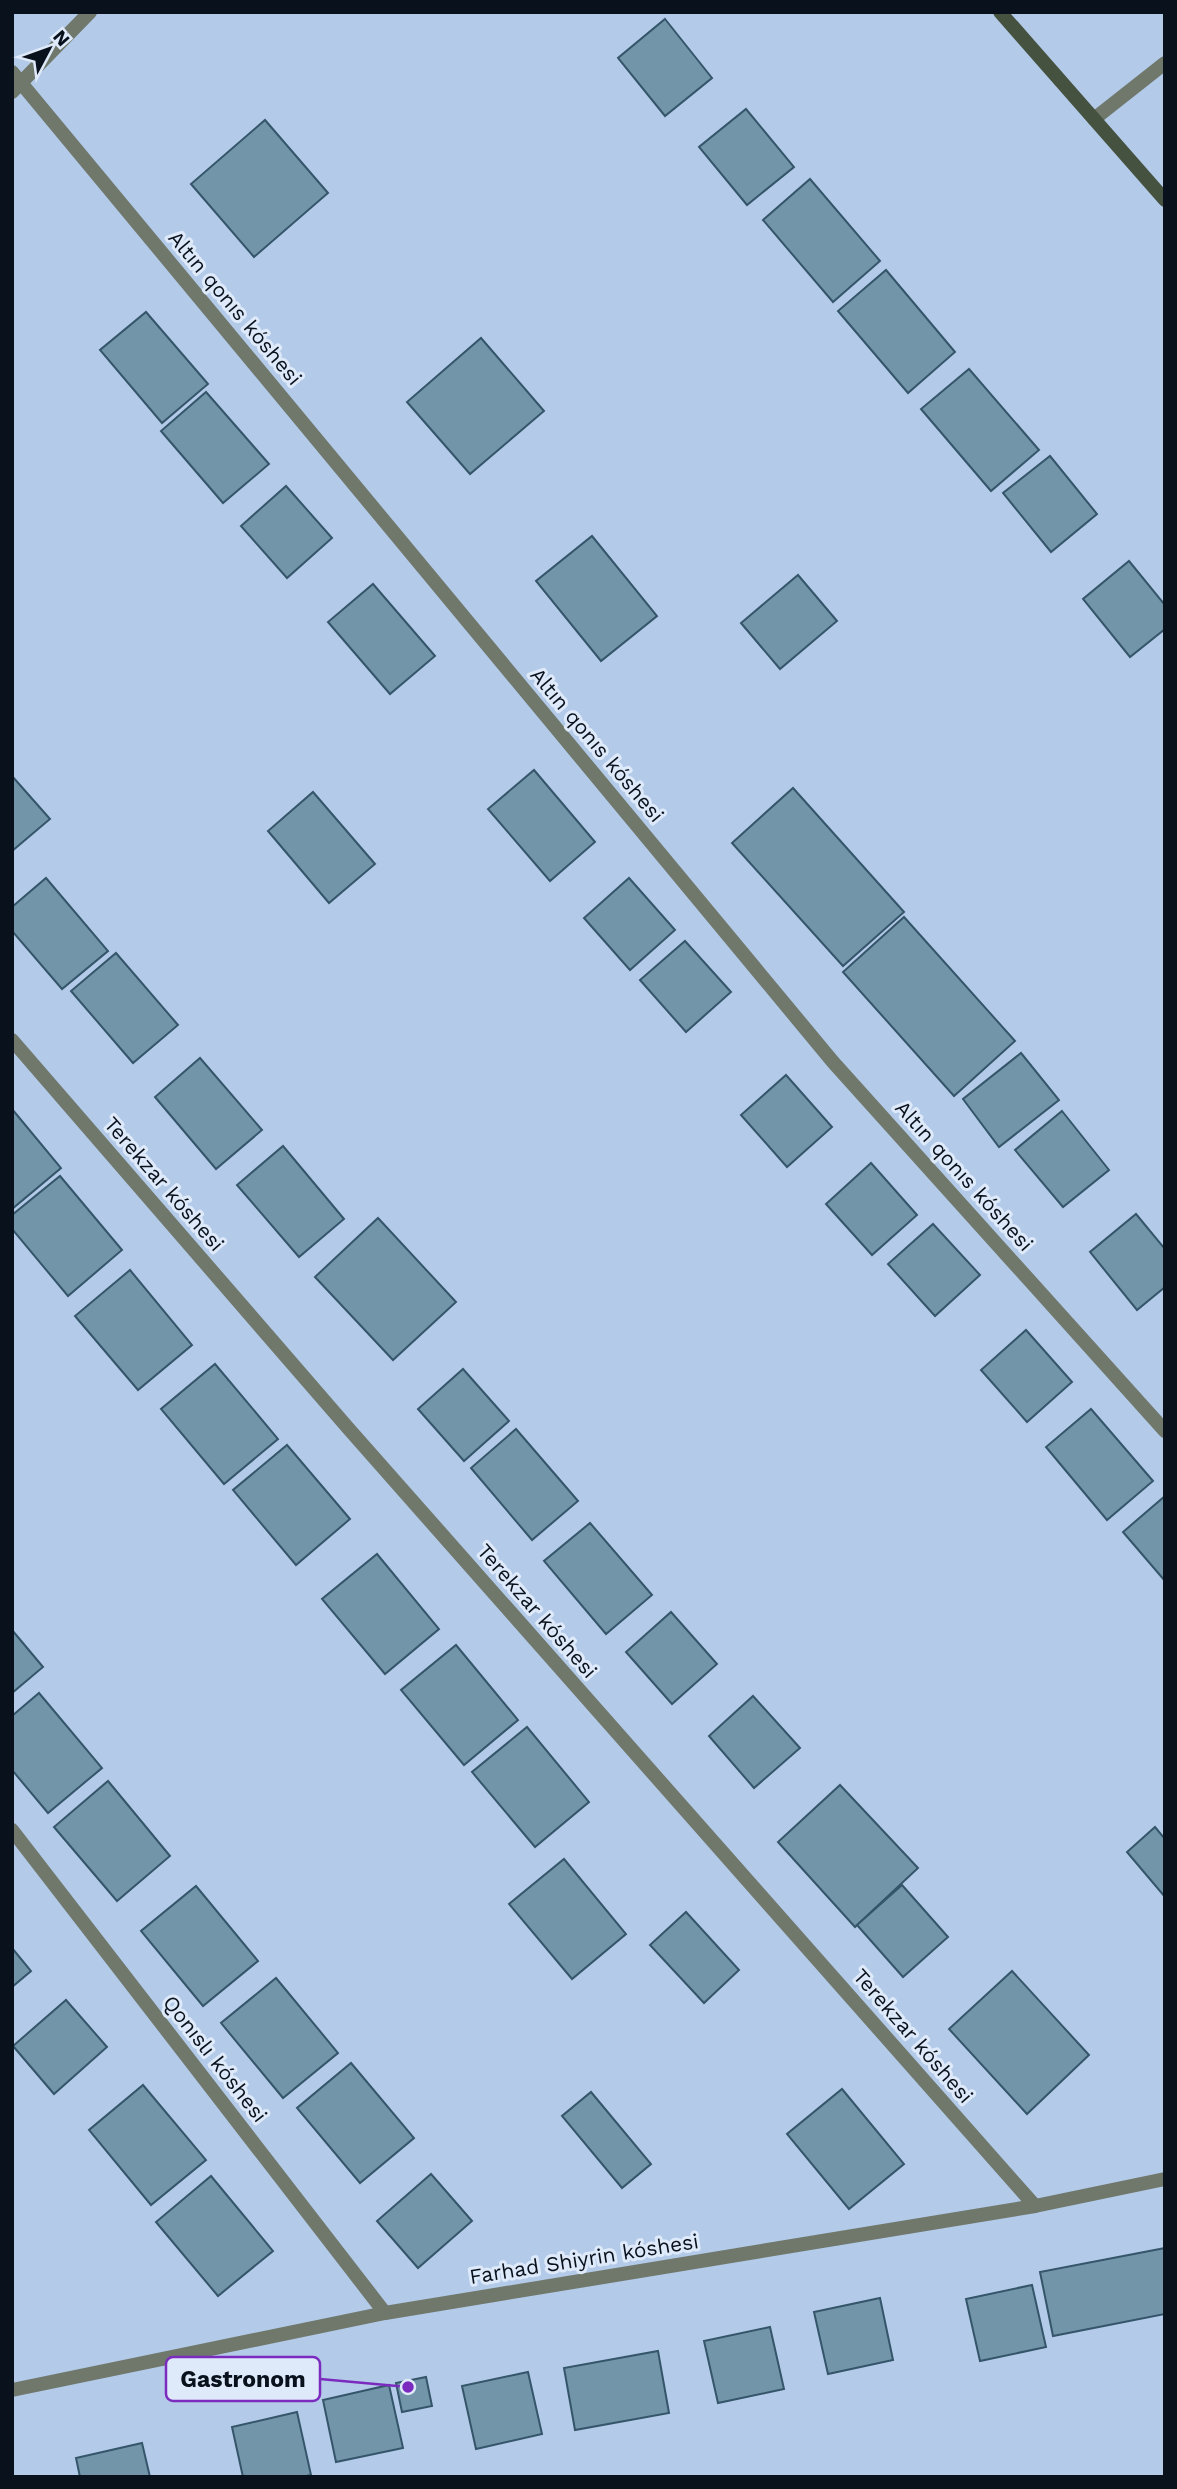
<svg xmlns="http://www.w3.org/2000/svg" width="1177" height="2489" font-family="'Work Sans',sans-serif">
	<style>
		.building { fill: #7295aa; stroke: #35566a; stroke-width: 2 }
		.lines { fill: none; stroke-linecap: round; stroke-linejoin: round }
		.street { stroke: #6f786b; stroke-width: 14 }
		.secondary { stroke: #45523f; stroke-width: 14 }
		.labels { text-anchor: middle; stroke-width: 6; stroke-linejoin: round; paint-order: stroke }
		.street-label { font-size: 21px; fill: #09111c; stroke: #deeafa }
		.leader { fill: none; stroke: #7b2cbf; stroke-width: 2.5 }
		.callout-dot { fill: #7b2cbf; stroke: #deeafa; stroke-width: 2.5 }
		.callout { fill: #deeafa; stroke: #7b2cbf; stroke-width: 2.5 }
		.callout-label { font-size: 23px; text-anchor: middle; font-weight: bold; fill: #09111c }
	</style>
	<rect width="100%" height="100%" fill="#b3cae9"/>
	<g class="building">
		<path d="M665,19l47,59 -47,38 -47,-58z"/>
		<path d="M746,109l48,58 -47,38 -48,-58z"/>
		<path d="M265,120l63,73 -74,64 -63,-73z"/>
		<path d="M810,179l70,82 -47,41 -70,-82z"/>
		<path d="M886,270l69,82 -47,41 -70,-82z"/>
		<path d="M146,312l62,72 -46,39 -62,-73z"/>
		<path d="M481,338l63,73 -74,63 -63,-72z"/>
		<path d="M969,369l70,81 -48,41 -70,-82z"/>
		<path d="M206,392l63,72 -46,39 -62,-72z"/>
		<path d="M1050,456l47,58 -46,38 -48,-59z"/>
		<path d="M286,486l46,52 -45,40 -46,-52z"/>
		<path d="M592,536l65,80 -56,45 -65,-80z"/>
		<path d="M1129,561l36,44v24l-35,28 -47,-58z"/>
		<path d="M798,575l39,46 -57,48 -39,-46z"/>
		<path d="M373,584l62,72 -45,38 -62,-72z"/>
		<path d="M534,770l61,72 -45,39 -62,-72z"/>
		<path d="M12,776l38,43 -38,32z"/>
		<path d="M793,788l111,124 -61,54 -111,-123z"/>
		<path d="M313,792l62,72 -46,39 -61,-72z"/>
		<path d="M46,878l62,73 -46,38 -50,-58v-24z"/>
		<path d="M629,878l46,52 -45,40 -46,-52z"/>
		<path d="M904,917l111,124 -61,55 -111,-124z"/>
		<path d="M685,941l46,51 -45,40 -46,-52z"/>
		<path d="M116,953l62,72 -45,38 -62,-72z"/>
		<path d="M1021,1053l38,47 -60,47 -36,-48z"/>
		<path d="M200,1058l62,72 -46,39 -61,-72z"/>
		<path d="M786,1075l46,52 -45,40 -46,-52z"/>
		<path d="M12,1109l49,59 -49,41z"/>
		<path d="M1062,1111l47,59 -46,37 -48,-57z"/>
		<path d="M283,1146l61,73 -45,38 -62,-72z"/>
		<path d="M871,1163l46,52 -45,40 -46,-51z"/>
		<path d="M60,1176l62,74 -54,46 -56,-67v-14z"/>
		<path d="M1136,1214l29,35v38l-28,23 -47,-58z"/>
		<path d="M378,1218l78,84 -63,58 -78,-83z"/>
		<path d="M933,1224l47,51 -45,41 -47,-52z"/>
		<path d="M130,1270l62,75 -54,45 -63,-74z"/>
		<path d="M1026,1330l46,52 -45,40 -46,-52z"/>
		<path d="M215,1364l63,75 -54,45 -63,-75z"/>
		<path d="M463,1369l46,52 -45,40 -46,-52z"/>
		<path d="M1091,1409l62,72 -46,39 -61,-73z"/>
		<path d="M516,1429l62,72 -46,39 -61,-72z"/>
		<path d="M287,1445l63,74 -54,46 -63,-75z"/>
		<path d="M1165,1496v85l-42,-49z"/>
		<path d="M590,1523l62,72 -46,39 -62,-73z"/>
		<path d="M377,1554l62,75 -54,45 -63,-75z"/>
		<path d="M671,1612l46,52 -45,40 -46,-52z"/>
		<path d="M12,1630l31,37 -31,26z"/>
		<path d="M456,1645l62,75 -54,45 -63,-75z"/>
		<path d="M39,1693l63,75 -54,45 -36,-43v-54z"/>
		<path d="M753,1696l47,52 -46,40 -45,-52z"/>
		<path d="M527,1727l62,75 -54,45 -63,-75z"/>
		<path d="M108,1781l62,75 -53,45 -63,-74z"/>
		<path d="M840,1785l78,83 -63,59 -77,-85z"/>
		<path d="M1155,1827l10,12v58l-38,-45z"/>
		<path d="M564,1859l62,75 -54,45 -63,-75z"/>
		<path d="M902,1885l46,52 -45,40 -46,-52z"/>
		<path d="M196,1886l62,75 -55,45 -62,-75z"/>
		<path d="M686,1912l53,58 -35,33 -54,-58z"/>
		<path d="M12,1948l19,23 -19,16z"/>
		<path d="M1012,1971l77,84 -62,59 -78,-85z"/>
		<path d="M276,1978l62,75 -55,45 -62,-75z"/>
		<path d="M66,2000l41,47 -53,47 -41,-48z"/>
		<path d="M351,2063l63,75 -54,45 -63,-75z"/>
		<path d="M143,2085l63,75 -55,45 -62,-75z"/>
		<path d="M842,2089l62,75 -55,45 -62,-75z"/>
		<path d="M591,2092l60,72 -29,24 -60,-72z"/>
		<path d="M431,2174l41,47 -54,47 -41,-47z"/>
		<path d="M211,2176l62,75 -55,45 -62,-74z"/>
		<path d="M1165,2248v66l-112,22 -13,-64z"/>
		<path d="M1032,2285l14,62 -66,14 -14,-62z"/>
		<path d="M880,2298l13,62 -65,14 -14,-62z"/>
		<path d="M770,2327l14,62 -66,14 -14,-62z"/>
		<path d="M658,2351l11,62 -94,17 -11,-62z"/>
		<path d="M528,2372l14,62 -66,15 -14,-63z"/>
		<path d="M426,2377l6,29 -30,6 -6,-29z"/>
		<path d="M389,2385l14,63 -67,14 -13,-62z"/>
		<path d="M297,2412l14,63 -10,2h-58l-11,-50z"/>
		<path d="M142,2443l8,34h-70l-4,-19z"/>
	</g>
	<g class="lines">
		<g class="street">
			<path d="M12,72l821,990 332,369"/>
			<path d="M12,92l78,-80"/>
			<path d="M1094,119l71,-56"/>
			<path d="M12,1040l336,388 687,778"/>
			<path d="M12,1830l373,483"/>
			<path d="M12,2390l373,-77 650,-107 130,-27"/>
		</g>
		<path class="secondary" d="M1000,12l165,188"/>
	</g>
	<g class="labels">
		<g class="street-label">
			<text transform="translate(235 308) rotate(50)" y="7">Altın qonıs kóshesi</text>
			<text transform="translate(597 745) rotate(50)" y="7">Altın qonıs kóshesi</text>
			<text transform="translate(964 1176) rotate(48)" y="7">Altın qonıs kóshesi</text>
			<text transform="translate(164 1184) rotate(49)" y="7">Terekzar kóshesi</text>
			<text transform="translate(537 1611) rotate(49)" y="7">Terekzar kóshesi</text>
			<text transform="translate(913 2036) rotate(49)" y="7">Terekzar kóshesi</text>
			<text transform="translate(215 2059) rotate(52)" y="7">Qonıslı kóshesi</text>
			<text transform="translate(584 2259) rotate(-9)" y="7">Farhad Shiyrin kóshesi</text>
		</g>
	</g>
	<path class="leader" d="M408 2387L320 2379"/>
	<circle class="callout-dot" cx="408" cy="2387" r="7"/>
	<rect class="callout" x="166" y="2357" width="154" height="44" rx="7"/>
	<g class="callout-label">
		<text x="243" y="2387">Gastronom</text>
	</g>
	<rect width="1177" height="2489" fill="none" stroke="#09111c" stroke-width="28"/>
	<g transform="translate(49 49) rotate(49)" stroke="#deeafa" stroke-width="5" paint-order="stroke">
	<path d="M0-5L12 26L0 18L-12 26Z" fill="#09111c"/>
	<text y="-10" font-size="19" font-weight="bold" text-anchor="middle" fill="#09111c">N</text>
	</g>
</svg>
